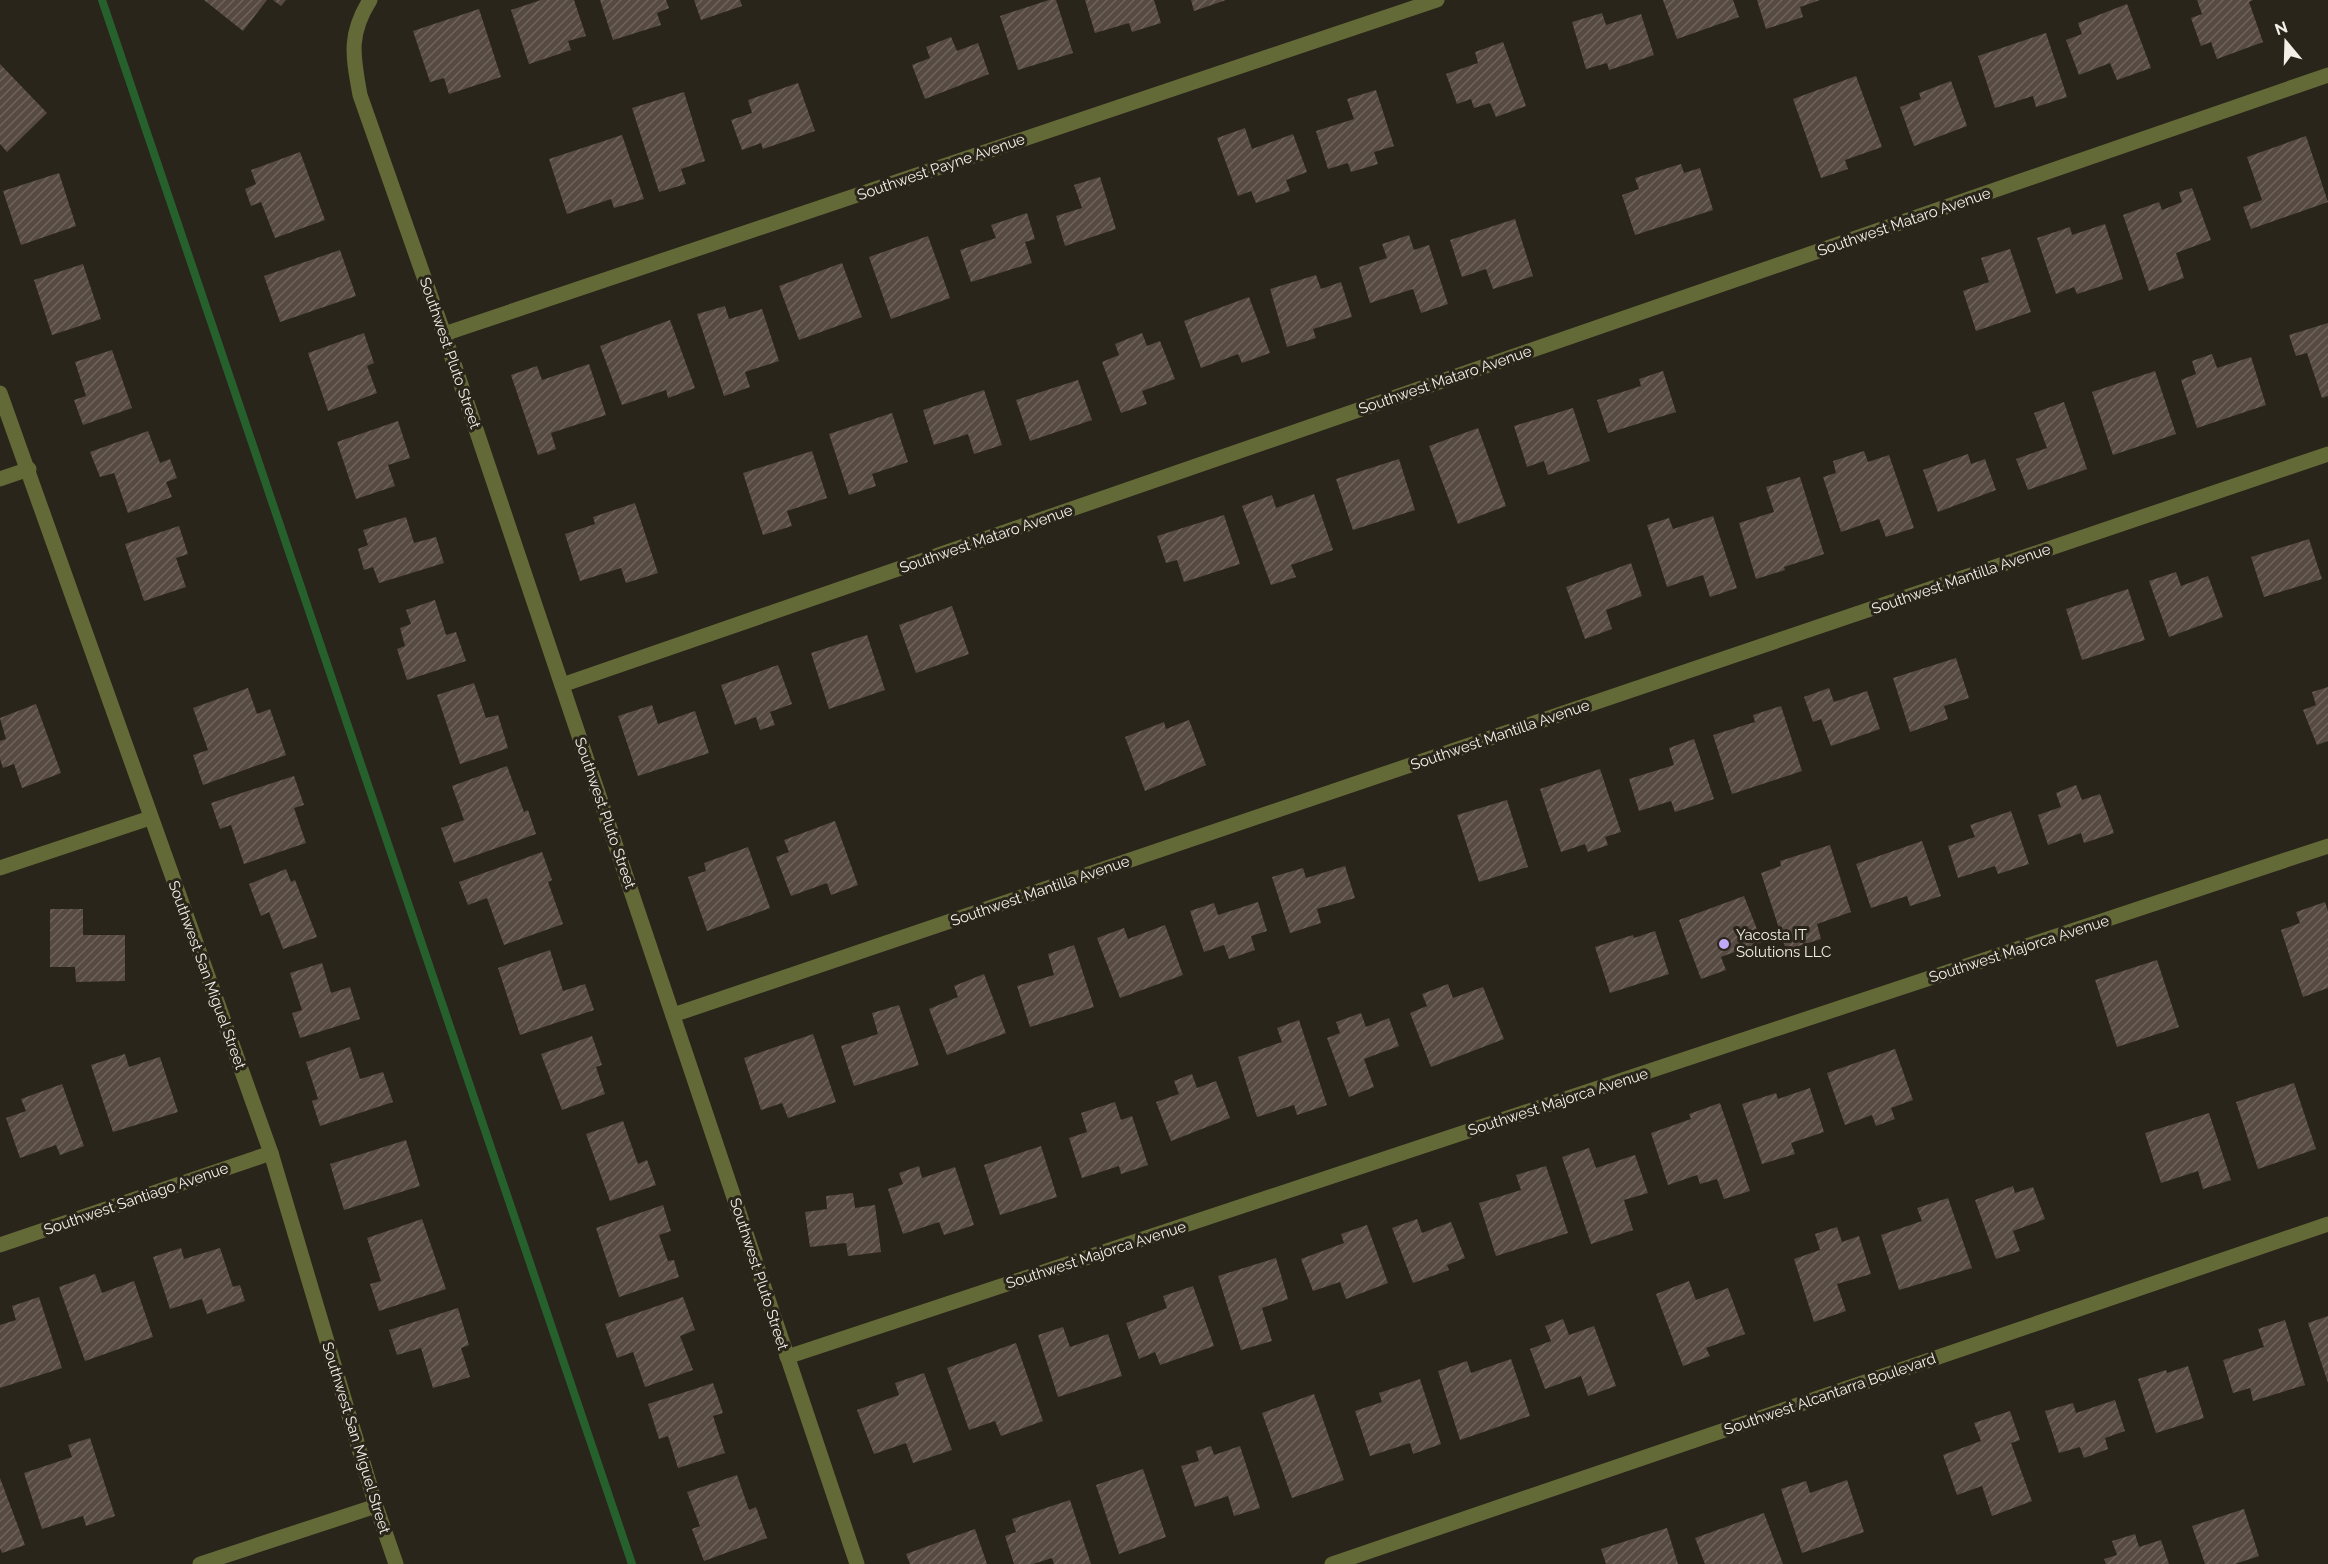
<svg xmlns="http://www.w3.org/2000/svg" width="2328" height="1564" font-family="Raleway,sans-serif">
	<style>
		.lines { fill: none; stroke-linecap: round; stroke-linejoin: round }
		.stream { stroke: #26612d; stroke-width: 8 }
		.building { fill: url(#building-hatch) }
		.minor { stroke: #636a37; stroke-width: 15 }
		.poi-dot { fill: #bfa8f4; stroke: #2a251a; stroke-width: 2 }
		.labels { text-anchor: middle; stroke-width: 6; stroke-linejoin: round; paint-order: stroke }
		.street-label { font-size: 15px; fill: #f3efe8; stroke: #2a251a }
		.poi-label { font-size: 15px; fill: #f3efe8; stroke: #2a251a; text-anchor: start }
	</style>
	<defs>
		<pattern id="building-hatch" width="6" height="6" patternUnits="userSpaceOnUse" patternTransform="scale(1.5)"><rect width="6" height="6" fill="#564a42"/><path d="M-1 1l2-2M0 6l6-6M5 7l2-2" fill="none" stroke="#6f645d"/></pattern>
	</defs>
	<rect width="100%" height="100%" fill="#2a251a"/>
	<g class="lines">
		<path class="stream" d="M102,0l530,1564"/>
	</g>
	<g class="building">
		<path d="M204,0h63l-24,31z"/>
		<path d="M273,0h13l-5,6z"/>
		<path d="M541,0h33l12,36 -18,5 3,9 -42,14 -18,-54z"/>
		<path d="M600,0h66l3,8 -12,5 4,12 -48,15z"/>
		<path d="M694,0h46l2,6 -41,14z"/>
		<path d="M1049,0h7l17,53 -55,17 -18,-54z"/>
		<path d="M1085,0h69l7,23 -29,9 -3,-9 -34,10z"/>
		<path d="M1191,0h35l-32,11z"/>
		<path d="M1663,0h70l6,17 -62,22z"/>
		<path d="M1757,0h63l-20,7 3,10 -37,12z"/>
		<path d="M2197,0h56l-4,2 14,40 -46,17 -6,-17 -10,4 -10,-28 11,-4z"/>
		<path d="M2127,4l24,64 -34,12 -7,-17 -31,12 -13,-35 16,-6 -4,-11z"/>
		<path d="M479,9l22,68 -52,17 -5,-16 -14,4 -17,-51z"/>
		<path d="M1602,13l4,12 35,-11 13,41 -45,15 -2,-7 -21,6 -14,-47z"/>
		<path d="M2046,33l21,64 -31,10 -3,-11 -38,12 -17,-52z"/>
		<path d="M951,37l6,14 21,-8 11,31 -64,25 -13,-34 18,-7 -4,-11z"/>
		<path d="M1503,42l23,64 -30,11 -6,-14 -16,5 -3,-9 -14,5 -11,-30 32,-11 -3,-11z"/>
		<path d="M0,64l47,49 -40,39 -7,-8z"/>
		<path d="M1856,76l26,71 -37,13 3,9 -27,9 -28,-79z"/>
		<path d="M1951,81l16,45 -53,20 -14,-39 21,-8 -2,-6z"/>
		<path d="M798,83l17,48 -52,18 -2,-6 -19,7 -11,-30 21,-7 -4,-13z"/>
		<path d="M1376,90l18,56 -20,6 4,12 -27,8 -3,-9 -20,6 -12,-38 38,-12 -7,-20z"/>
		<path d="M684,92l21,69 -24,8 5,15 -27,8 -27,-84z"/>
		<path d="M1245,128l7,21 41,-15 14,38 -21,8 4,11 -34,12 -5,-12 -13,5 -21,-58z"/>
		<path d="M622,135l22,64 -30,9 -3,-9 -44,15 -18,-55z"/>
		<path d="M2306,136l22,66 -77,27 -8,-22 19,-7 -15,-43z"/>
		<path d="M300,152l25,68 -50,18 -14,-36 -10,4 -6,-17 11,-5 -5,-14z"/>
		<path d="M1681,164l3,9 16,-5 13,42 -78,25 -13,-40 17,-6 -4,-11z"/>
		<path d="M59,173l17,53 -55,19 -18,-54z"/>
		<path d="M1100,177l16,52 -51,17 -9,-30 26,-8 -8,-23z"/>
		<path d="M2192,188l19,52 -35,13 8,25 -35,13 -26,-76 36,-13 3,8 20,-8 -3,-10z"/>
		<path d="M1027,213l8,26 -10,3 7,21 -61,19 -11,-32 36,-12 -5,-13z"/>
		<path d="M1515,219l18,57 -40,13 -7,-20 -24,8 -12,-37z"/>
		<path d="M2105,224l18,55 -46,15 -3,-7 -18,7 -19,-56 33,-11 2,8z"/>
		<path d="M1409,235l5,15 15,-5 19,59 -27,9 -8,-24 -43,14 -11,-36 28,-9 -5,-14z"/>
		<path d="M928,236l22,62 -59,21 -22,-62z"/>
		<path d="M2010,249l21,63 -55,19 -13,-40 26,-9 -8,-24z"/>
		<path d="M340,250l16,46 -76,26 -16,-46z"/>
		<path d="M842,263l20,54 -63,23 -20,-54z"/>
		<path d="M83,264l18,55 -49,16 -18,-55z"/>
		<path d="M1316,275l5,14 20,-7 11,35 -39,12 3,9 -29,9 -17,-58z"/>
		<path d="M1249,297l21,56 -28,10 -4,-9 -37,14 -17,-47z"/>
		<path d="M725,306l4,13 33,-10 17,52 -34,11 5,15 -26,9 -27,-82z"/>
		<path d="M670,320l25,68 -27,10 -2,-8 -44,15 -22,-59z"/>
		<path d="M2328,323v73l-6,2 -15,-45 -11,3 -7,-21z"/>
		<path d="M364,333l10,30 -7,3 10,27 -49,18 -20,-58z"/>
		<path d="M1142,333l5,13 13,-5 15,38 -33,12 5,13 -26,9 -19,-51 17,-7 -4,-11z"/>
		<path d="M112,350l20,58 -49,17 -9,-25 12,-4 -11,-34z"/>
		<path d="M2212,354l5,14 34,-11 15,48 -69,23 -16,-48 15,-6 -4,-13z"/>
		<path d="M589,364l17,51 -55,18 5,16 -18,6 -27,-80 26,-9 5,14z"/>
		<path d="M1663,371l13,41 -68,21 -11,-33 44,-14 -2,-7z"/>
		<path d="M2155,371l21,63 -63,21 -21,-63z"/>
		<path d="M1078,380l14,40 -62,21 -14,-41z"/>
		<path d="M984,390l18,55 -28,9 -6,-20 -34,11 -11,-35z"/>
		<path d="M2064,402l23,67 -59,21 -12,-31 31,-11 -13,-35z"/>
		<path d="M1573,408l17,53 -42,14 -4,-14 -17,6 -13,-41z"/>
		<path d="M892,413l16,49 -36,12 4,12 -27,9 -20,-61z"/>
		<path d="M398,421l12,37 -22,7 7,21 -39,13 -19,-57z"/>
		<path d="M1478,428l28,78 -48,18 -29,-78z"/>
		<path d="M148,431l12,32 10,-4 7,19 -11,4 6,15 -44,16 -14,-40 -14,4 -10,-25z"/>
		<path d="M812,451l15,47 -40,13 5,15 -29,9 -20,-62z"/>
		<path d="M1864,451l4,11 21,-7 25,73 -28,9 -7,-18 -38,13 -18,-55 13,-4 -3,-12z"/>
		<path d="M1968,454l3,10 14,-5 11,31 -58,22 -15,-42z"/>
		<path d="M1399,459l16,51 -62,20 -17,-51z"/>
		<path d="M1800,477l24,77 -40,13 1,3 -29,9 -17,-56 35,-11 -8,-25z"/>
		<path d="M1314,494l19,56 -42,15 5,12 -25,8 -29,-79 30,-11 4,13z"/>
		<path d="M635,503l23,70 -32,10 -5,-15 -41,13 -15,-47 30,-10 -2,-7z"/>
		<path d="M1224,515l16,49 -56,18 -7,-22 -11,3 -9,-27z"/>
		<path d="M1713,516l24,72 -27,9 -7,-22 -36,12 -20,-62 22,-7 4,11z"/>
		<path d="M406,517l8,26 22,-6 8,26 -65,20 -6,-16 -9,3 -6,-21 10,-4 -5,-15z"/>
		<path d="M179,526l9,28 -12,4 10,29 -42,14 -19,-57z"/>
		<path d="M2309,539l13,40 -58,18 -13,-40z"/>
		<path d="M1631,563l11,33 -36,14 6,19 -27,10 -19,-52z"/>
		<path d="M2176,572l5,14 27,-10 15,41 -54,20 -20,-56z"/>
		<path d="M2128,589l17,51 -63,20 -16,-51z"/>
		<path d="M435,600l11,35 10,-3 10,29 -59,19 -10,-31 8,-3 -5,-18 11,-4 -5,-14z"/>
		<path d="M952,606l17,48 -53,19 -17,-48z"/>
		<path d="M867,635l18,55 -56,19 -18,-56z"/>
		<path d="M1956,658l13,40 -25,8 4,13 -38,13 -17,-54z"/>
		<path d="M778,665l14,39 -22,8 5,13 -15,5 -4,-13 -21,8 -14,-40z"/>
		<path d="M474,683l12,35 12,-3 10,33 -48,16 -23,-69z"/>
		<path d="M2328,687v54l-11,4 -14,-35 13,-5 -4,-13z"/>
		<path d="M248,688l9,26 13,-5 16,46 -83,30 -10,-30 15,-5 -15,-42z"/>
		<path d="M1829,688l5,14 33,-11 13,38 -49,17 -10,-27 -8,3 -9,-25z"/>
		<path d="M36,704l25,69 -39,15 -8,-24 -11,4 -3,-9v-18l6,-2 -6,-21z"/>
		<path d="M652,705l6,19 37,-13 14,42 -71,23 -20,-60z"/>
		<path d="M1781,706l21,65 -70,23 -19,-59 42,-13 -2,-7z"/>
		<path d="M1189,720l17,45 -61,26 -20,-54 39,-15 2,7z"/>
		<path d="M1694,739l20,60 -39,13 -4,-11 -32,10 -10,-32 45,-14 -5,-17z"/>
		<path d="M507,766l17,46 4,-2 8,24 -82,29 -13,-35 23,-8 -12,-34z"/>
		<path d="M1600,769l21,63 -16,5 3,8 -20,7 -3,-8 -24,8 -21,-63z"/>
		<path d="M294,776l10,29 -10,3 12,35 -62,21 -13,-39 -11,4 -9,-26z"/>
		<path d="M2076,785l6,15 18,-6 14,39 -30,10 -3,-10 -33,12 -10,-30 23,-8 -5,-14z"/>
		<path d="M1507,800l21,67 -49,15 -22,-67z"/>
		<path d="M2011,811l18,53 -31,10 -3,-8 -37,12 -10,-32 27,-9 -5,-12z"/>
		<path d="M835,821l23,64 -27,10 -4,-12 -36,13 -15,-39 13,-5 -5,-12z"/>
		<path d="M1922,841l19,55 -31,10 -3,-10 -36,12 -15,-44z"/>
		<path d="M1830,845l21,67 -34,12 4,15 -35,11 -25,-77 20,-7 -1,-5z"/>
		<path d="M748,847l22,61 -63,23 -19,-54 18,-6 -2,-8z"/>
		<path d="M542,852l10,28 -4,2 15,42 -59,21 -17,-47 -19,7 -9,-23z"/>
		<path d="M1345,866l10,32 -38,11 4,14 -31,10 -18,-56 31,-9 3,10z"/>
		<path d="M286,869l5,13 4,-2 22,57 -34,12 -14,-37 -8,4 -12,-32z"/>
		<path d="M1744,896l18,46 -41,15 5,13 -25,9 -22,-59z"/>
		<path d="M1258,902l9,29 -16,5 4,14 -26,9 -5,-14 -20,7 -14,-41 24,-8 4,12z"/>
		<path d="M2325,902l3,9v77l-25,9 -22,-67 19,-7 -4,-11z"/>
		<path d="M50,909h33v26h42v46l-49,1 -1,-15h-25z"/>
		<path d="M1165,925l18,50 -63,23 -23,-60 27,-10 4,11z"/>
		<path d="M1655,931l14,43 -59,19 -15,-46 38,-12 1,3z"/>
		<path d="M1074,945l20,62 -64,20 -13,-41 37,-11 -6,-21z"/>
		<path d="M550,950l13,41 22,-7 9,26 -74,25 -22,-67z"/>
		<path d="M2157,960l22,67 -62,20 -22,-67z"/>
		<path d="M322,963l9,30 19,-6 10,32 -60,19 -8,-25 10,-3 -12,-37z"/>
		<path d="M984,974l22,59 -59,22 -18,-46 29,-12 -4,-11z"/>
		<path d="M1448,984l5,14 30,-11 21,52 -73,28 -21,-54 17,-7 -5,-12z"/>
		<path d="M899,1005l20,60 -65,21 -13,-40 37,-12 -6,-21z"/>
		<path d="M1361,1013l5,14 23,-9 10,28 -35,13 10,28 -25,10 -22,-59 13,-5 -4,-11z"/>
		<path d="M1299,1020l28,85 -30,10 -3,-10 -37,12 -19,-60 44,-15 -5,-14z"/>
		<path d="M813,1034l23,68 -48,16 -6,-15 -21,7 -17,-52z"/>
		<path d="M592,1036l10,29 -6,2 9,27 -43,16 -21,-56z"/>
		<path d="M350,1047l10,32 23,-7 10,30 -73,24 -8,-25 6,-2 -12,-37z"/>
		<path d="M1895,1049l18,51 -22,8 4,11 -19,7 -4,-11 -27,10 -18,-52z"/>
		<path d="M125,1054l4,13 31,-10 18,55 -65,20 -22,-67z"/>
		<path d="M1192,1074l5,14 19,-7 14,37 -59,23 -15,-39 23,-8 -5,-13z"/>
		<path d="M2294,1083l22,66 -58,20 -22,-67z"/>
		<path d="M62,1084l22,62 -24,9 -4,-10 -36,13 -14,-40 20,-7 -5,-12z"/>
		<path d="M1810,1088l14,44 -33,11 4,11 -33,10 -20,-60 34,-11 2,6z"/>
		<path d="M1115,1102l6,18 11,-4 16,49 -27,9 -2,-8 -37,12 -13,-40 18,-6 -6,-19z"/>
		<path d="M1720,1103l30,88 -26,8 -7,-20 -17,5 -3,-9 -29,10 -17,-52 40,-14 -2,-5z"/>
		<path d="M2209,1113l22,67 -28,9 -5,-18 -37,12 -16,-50z"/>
		<path d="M623,1121l15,43 9,-4 9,25 -46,16 -24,-67z"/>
		<path d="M406,1140l14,46 -76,24 -14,-46z"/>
		<path d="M1041,1146l16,51 -57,18 -16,-50z"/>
		<path d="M1589,1148l7,20 39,-13 13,38 -24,7 9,30 -42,14 -29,-87z"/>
		<path d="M919,1166l3,12 33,-11 19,58 -30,10 -5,-13 -36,12 -15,-45 15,-5 -4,-11z"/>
		<path d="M1546,1166l22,67 -72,23 -17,-53 42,-13 -5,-15z"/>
		<path d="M2013,1186l2,7 18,-6 12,32 -32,12 7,20 -24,8 -21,-59z"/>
		<path d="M853,1193l2,15 20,-3 6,47 -33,4 -2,-13 -36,4 -5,-35 22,-3 -1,-13z"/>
		<path d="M1948,1198l24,70 -73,22 -18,-55 41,-14 -5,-13z"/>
		<path d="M663,1205l8,26 -12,4 9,26 6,-1 5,17 -60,20 -23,-69z"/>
		<path d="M422,1219l24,70 -67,22 -9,-27 11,-3 -14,-43z"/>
		<path d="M1417,1219l5,14 29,-11 14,36 -18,7 2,5 -36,13 -21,-55z"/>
		<path d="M1367,1225l21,58 -42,16 -6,-17 -27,9 -12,-32 43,-16 -3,-9z"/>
		<path d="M1837,1227l5,15 17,-6 12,38 -34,10 9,27 -32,11 -20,-63 26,-9 -5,-16z"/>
		<path d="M181,1248l3,11 36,-11 13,39 7,-2 5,16 -38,13 -5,-15 -32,10 -17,-52z"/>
		<path d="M1276,1258l12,41 -26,9 10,33 -31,9 -23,-74z"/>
		<path d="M95,1274l7,19 32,-12 19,56 -68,24 -26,-74z"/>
		<path d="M1689,1281l7,19 32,-12 17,46 -39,14 4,8 -27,10 -27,-72z"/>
		<path d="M1193,1286l21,60 -54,19 -5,-13 -16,7 -13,-36 41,-15 -4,-12z"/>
		<path d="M39,1297l23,71 -62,20v-63l16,-5 -4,-14z"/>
		<path d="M683,1297l12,33 -15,6 13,34 -48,17 -12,-35 -16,6 -12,-34z"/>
		<path d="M458,1308l11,37 -8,3 9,29 -37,11 -12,-40 -24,7 -8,-25z"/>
		<path d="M2328,1316v67l-20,-60z"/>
		<path d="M1563,1319l6,16 25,-9 22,60 -28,10 -7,-20 -36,13 -15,-40 21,-8 -6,-15z"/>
		<path d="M2285,1320l20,65 -52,16 -3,-13 -17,5 -10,-33 41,-13 -6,-18z"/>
		<path d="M1063,1327l7,20 38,-13 14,42 -64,21 -20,-62z"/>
		<path d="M1016,1343l27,78 -42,15 -6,-15 -26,9 -22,-62z"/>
		<path d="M1511,1359l19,57 -70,24 -22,-69 29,-10 4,12z"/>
		<path d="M2188,1366l16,52 -48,15 -18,-54 28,-9 1,3z"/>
		<path d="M924,1373l28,77 -39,13 -7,-20 -32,11 -17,-44 42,-15 -4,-12z"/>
		<path d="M1420,1379l21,65 -28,10 -3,-11 -40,13 -15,-45 27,-9 -3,-9z"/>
		<path d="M713,1383l10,30 -10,3 12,37 -47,15 -10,-32 -9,3 -11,-35z"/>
		<path d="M1314,1394l30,86 -52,18 -30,-85z"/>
		<path d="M2115,1400l10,31 -20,7 3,11 -24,9 -4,-11 -21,6 -14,-42 28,-8 3,10z"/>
		<path d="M2010,1411l10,29 -9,3 21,58 -40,15 -10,-30 -25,9 -14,-40 38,-14 -7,-18z"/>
		<path d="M90,1438l25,78 -29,10 -3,-10 -41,13 -18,-56 48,-16 -4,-12z"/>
		<path d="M1211,1446l3,9 26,-9 20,62 -26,8 -6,-20 -33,11 -14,-41 18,-5 -3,-10z"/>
		<path d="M1143,1469l23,68 -47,17 -23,-69z"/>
		<path d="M737,1475l12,35 7,-3 11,31 -63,23 -12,-32 8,-3 -13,-34z"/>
		<path d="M0,1478l25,67 -23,8 -2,-5z"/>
		<path d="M1847,1480l17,52 -62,21 -21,-64 25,-8 4,12z"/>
		<path d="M1070,1500l21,64h-37l-2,-6 -19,6h-19l-9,-28 11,-4 -4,-13z"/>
		<path d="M2244,1509l15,47 -24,8h-30l-13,-38z"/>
		<path d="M1764,1513l19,51h-78l-10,-26z"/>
		<path d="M1667,1528l11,36h-72l-5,-15z"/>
		<path d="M975,1529l12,35h-77l-4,-10z"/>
		<path d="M2135,1534l4,13 22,-7 8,24h-63l-2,-5 13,-4 -5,-14z"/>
	</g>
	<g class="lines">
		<g class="minor">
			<path d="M370,0c-22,35 -17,56 -10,95l84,239 413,1230"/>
			<path d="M444,334l993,-334"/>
			<path d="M0,393l271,760 105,353 20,58"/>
			<path d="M0,479l29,-10"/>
			<path d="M562,685l1766,-610"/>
			<path d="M0,868l150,-50"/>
			<path d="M673,1015l1655,-561"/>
			<path d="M0,1245l271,-92"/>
			<path d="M787,1357l1541,-511"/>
			<path d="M200,1564l176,-58"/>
			<path d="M1332,1564l996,-340"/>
		</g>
	</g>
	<circle class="poi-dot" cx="1724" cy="944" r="6"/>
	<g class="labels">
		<g class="street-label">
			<text transform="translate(941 167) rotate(-19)" y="5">Southwest Payne Avenue</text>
			<text transform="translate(1904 222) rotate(-19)" y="5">Southwest Mataro Avenue</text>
			<text transform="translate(450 353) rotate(71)" y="5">Southwest Pluto Street</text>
			<text transform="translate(1445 380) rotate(-19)" y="5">Southwest Mataro Avenue</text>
			<text transform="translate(986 539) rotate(-19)" y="5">Southwest Mataro Avenue</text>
			<text transform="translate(1961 579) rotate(-19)" y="5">Southwest Mantilla Avenue</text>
			<text transform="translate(1500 735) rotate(-19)" y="5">Southwest Mantilla Avenue</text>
			<text transform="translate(605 813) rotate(71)" y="5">Southwest Pluto Street</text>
			<text transform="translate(1040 891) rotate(-19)" y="5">Southwest Mantilla Avenue</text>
			<text transform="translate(2019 949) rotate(-18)" y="5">Southwest Majorca Avenue</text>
			<text transform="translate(207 975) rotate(70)" y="5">Southwest San Miguel Street</text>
			<text transform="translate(1558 1102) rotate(-18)" y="5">Southwest Majorca Avenue</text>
			<text transform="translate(136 1199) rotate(-19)" y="5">Southwest Santiago Avenue</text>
			<text transform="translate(1096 1255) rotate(-18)" y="5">Southwest Majorca Avenue</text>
			<text transform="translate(759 1274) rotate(72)" y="5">Southwest Pluto Street</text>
			<text transform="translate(1830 1394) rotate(-19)" y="5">Southwest Alcantarra Boulevard</text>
			<text transform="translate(356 1438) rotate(73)" y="5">Southwest San Miguel Street</text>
		</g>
		<g class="poi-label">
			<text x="1736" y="940">Yacosta IT<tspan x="1736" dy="17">Solutions LLC</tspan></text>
		</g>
	</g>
	<g transform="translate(2286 42) rotate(341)" stroke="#2a251a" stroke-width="4.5" paint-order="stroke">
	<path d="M0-4.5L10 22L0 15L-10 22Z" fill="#f3efe8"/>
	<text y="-9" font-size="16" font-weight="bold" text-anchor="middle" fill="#f3efe8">N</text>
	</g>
</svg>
